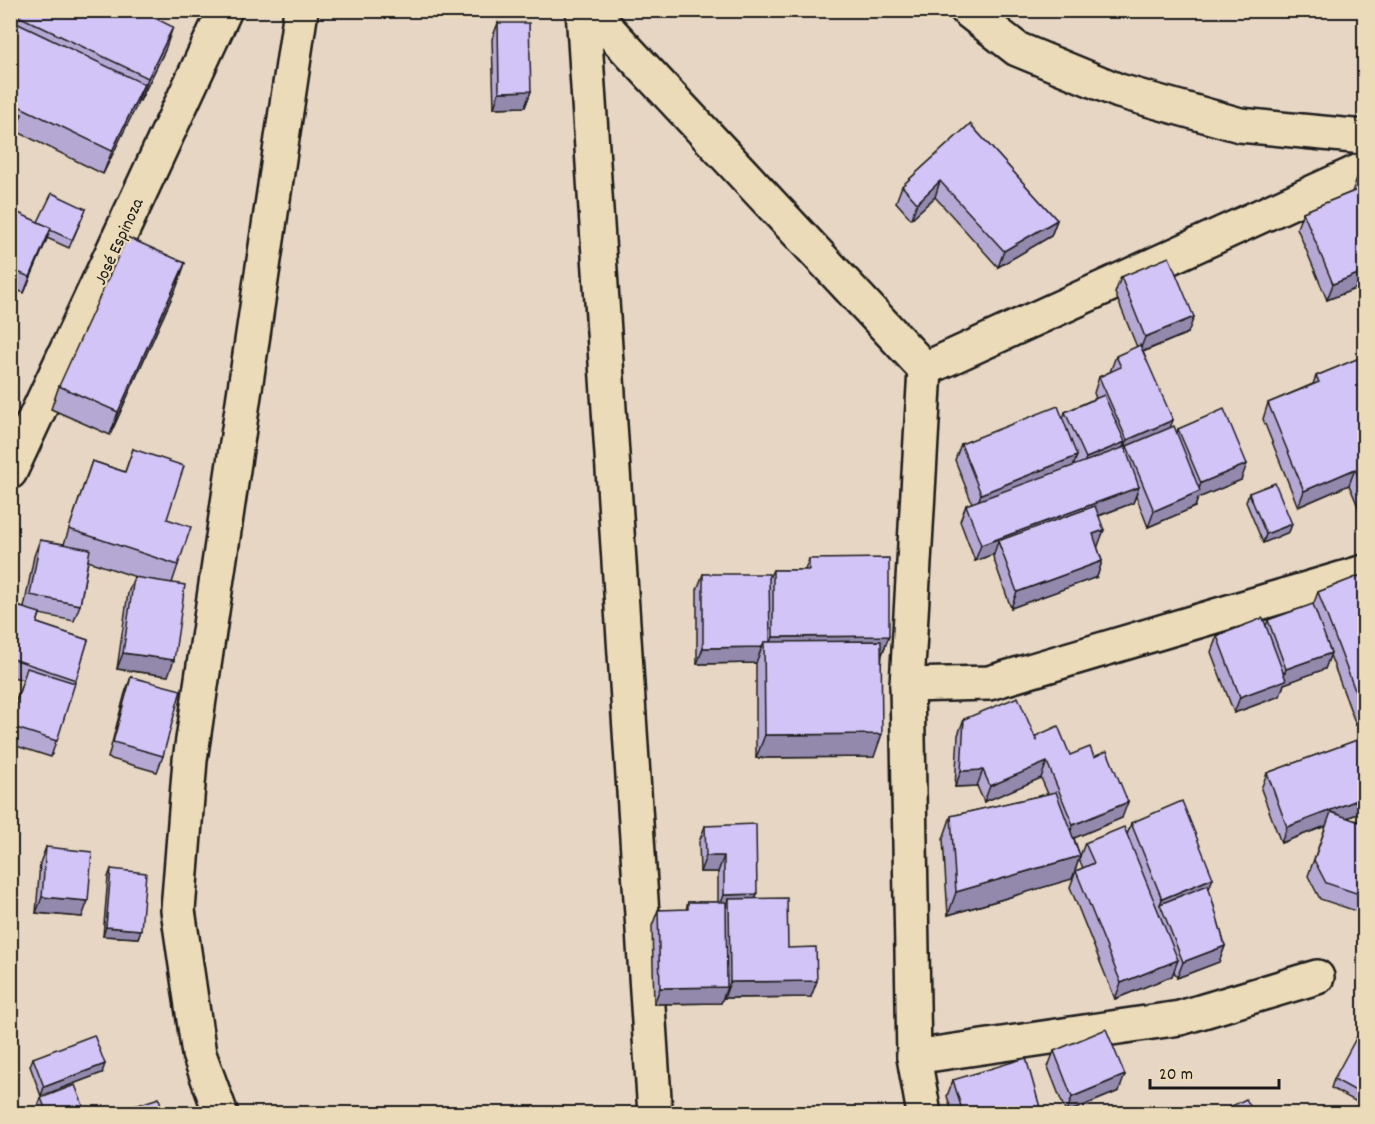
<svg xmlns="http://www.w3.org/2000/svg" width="1375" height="1124" font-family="Dekko,sans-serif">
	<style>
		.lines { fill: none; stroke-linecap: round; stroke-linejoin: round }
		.street-casing { stroke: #1c1c1c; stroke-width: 38 }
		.street { stroke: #ecdbb8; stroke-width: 33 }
		.wall { fill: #b5a9d4; stroke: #1c1c1c; stroke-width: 1.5 }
		.shaded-wall { fill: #9389ac; stroke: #1c1c1c; stroke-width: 1.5 }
		.building { fill: #d2c4f6; stroke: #1c1c1c; stroke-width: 1.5 }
		.labels { text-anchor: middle; stroke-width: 4.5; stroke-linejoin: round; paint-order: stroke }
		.street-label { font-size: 18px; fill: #1c1c1c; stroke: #ecdbb8 }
	</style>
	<rect width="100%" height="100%" fill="#e7d6c4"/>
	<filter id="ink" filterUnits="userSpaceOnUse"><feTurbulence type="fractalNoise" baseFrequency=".0167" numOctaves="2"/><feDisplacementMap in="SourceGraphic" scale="12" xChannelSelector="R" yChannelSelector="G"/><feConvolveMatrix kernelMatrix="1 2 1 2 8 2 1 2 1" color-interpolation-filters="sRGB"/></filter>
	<g filter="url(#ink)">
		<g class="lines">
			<g class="street-casing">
				<g id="street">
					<path d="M583,10l72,1104"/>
					<path d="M590,10l335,359"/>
					<path d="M967,10l50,39 102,42 121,34 124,12"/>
					<path d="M10,472l215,-462"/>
					<path d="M907,685l82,-2 375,-111"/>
					<path d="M914,1057l266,-39 137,-41"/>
					<path d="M221,1114l-22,-60 -21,-144 12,-150 111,-750"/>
					<path d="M924,1114l-10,-57 -7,-372 18,-316 439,-200"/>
				</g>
			</g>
			<use href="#street" class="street"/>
		</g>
		<g class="wall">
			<path d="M10,10l155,40 -25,51 -2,-1 -35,74 -87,-43 -6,13z"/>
			<path d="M498,23l33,68 -6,16 -31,1 -2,-69z"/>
			<path d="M970,124l87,96 -6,16 -53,31 -63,-70 -24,22 -15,-17 6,-16z"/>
			<path d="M1365,175v110l-38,15 -30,-72 6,-16 49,-20 5,-14z"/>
			<path d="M86,209l-17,39 -22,-10 -23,55 -14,-6v-74l28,9z"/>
			<path d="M185,263l-8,23 -67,149 -59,-26 8,-23z"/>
			<path d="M1121,277l67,56 -45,19 26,76 8,5 1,-4 63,51 -43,18 -3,9 -47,20 -12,-31 -3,7 -34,13 -1,30h-1l5,15 -5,16 -86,31 -18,-51 1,-3 -19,7 -15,-40 6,-16 6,-2 -17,-43 6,-16 102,-25 2,-7 31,-14 -2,-5 5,-16 11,-5 6,-16 21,-9 -22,-54z"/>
			<path d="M1364,356l1,167 -16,-38 -51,22 -35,-88 5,-16 45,-19 3,-8z"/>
			<path d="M133,449l34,70 11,46 -6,18 -4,93 -51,-7 11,-76 6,-16 5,1 -51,-17 -8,44 -6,16 -34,-7 -3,9 51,17 -37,117 -41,-13v-25l13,-39 -13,-4v-72l14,4 10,-52 6,-16 24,4 28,-83 33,11z"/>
			<path d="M1249,493l43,31 -3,8 -26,11 -17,-41z"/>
			<path d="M809,559l80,77 -7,19 -8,102 -118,1v-95l-59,1v-74l6,-16 66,4 4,-8h32z"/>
			<path d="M1364,574l1,148 -9,3 -26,-70 -5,14 -41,15 -4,12 -46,17 -23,-61 6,-16 49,-10 2,-6 45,-15 5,-13z"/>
			<path d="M131,677l32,79 -6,16 -49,-14 17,-65z"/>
			<path d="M964,719l71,18 1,-1 34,19 52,63 -48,20 6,18 -8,23 -124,36 -5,-76 8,-23 97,-22 -7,-16 -57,24 -7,-16 -22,1 3,-52z"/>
			<path d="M1365,737v74l-18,7 18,6v90l-45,-15 -12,-23 18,-50 -45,17 -20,-54 6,-16z"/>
			<path d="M1131,823l78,66 16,57 -6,16 -42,16 -3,-7 -2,5 -57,23 -45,-112 6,-16 7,-3 -4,-9 6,-16 42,-8z"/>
			<path d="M705,826l51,72 32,50 23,49 -87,1v-3l-3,8 -67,1 -2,-78 6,-16h28l2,-8h30v-30h-18l-1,-30z"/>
			<path d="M46,847l36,70 -46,-4 4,-50z"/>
			<path d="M111,869l30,61 -3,8 -35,-2 5,-59z"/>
			<path d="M1365,1031v82h-10l4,-10 -28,-15 3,-9z"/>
			<path d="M1054,1051l65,40 -53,22 -18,-46z"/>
			<path d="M33,1058l69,15 -61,23 -11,-30z"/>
			<path d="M953,1080l87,33h-88l-5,-17z"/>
			<path d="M41,1098l45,15h-45l-3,-7z"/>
		</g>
		<g class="shaded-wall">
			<path d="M173,27l-8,23 -25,51 8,-23z"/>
			<path d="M144,84l-8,23 -33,67 9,-23z"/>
			<path d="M531,91l-6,16 -31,1 5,-16z"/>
			<path d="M22,114l-8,23 -4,7v-6z"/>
			<path d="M940,181l-5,16 -24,22 6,-16z"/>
			<path d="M1057,220l-6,16 -53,31 6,-16z"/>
			<path d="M51,228l-6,16 -21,49 6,-16z"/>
			<path d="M185,263l-8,23 -67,149 8,-23z"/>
			<path d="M1365,271v14l-38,15 6,-16z"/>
			<path d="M1194,317l-6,16 -49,20 6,-16z"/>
			<path d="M1173,420l-6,16 -40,10 -3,9 -3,1 6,-16z"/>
			<path d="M1125,442l-6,16 -39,16 6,-16z"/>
			<path d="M1077,456l-6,16 -96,38 6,-16z"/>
			<path d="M1247,464l-6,16 -43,18 -3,9 -47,20 6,-16 44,-19 3,-9z"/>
			<path d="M1355,469l-6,16 -51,22 6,-16z"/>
			<path d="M1139,487l-6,16 -131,48 -4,-10 -4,13 -19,7 6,-16z"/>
			<path d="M1292,524l-3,8 -26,11 3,-9z"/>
			<path d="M1104,530l-6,16 -11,4 6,-16z"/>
			<path d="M1102,561l-5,16 -86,31 6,-16z"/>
			<path d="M889,636l-9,23 -111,-12 4,-10z"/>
			<path d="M762,647l-6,16 -59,1 6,-16z"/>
			<path d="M123,653l51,7 -6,16 -51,-7z"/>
			<path d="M1331,653l-6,16 -41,15 -4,12 -46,17 6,-16 42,-16 4,-12z"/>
			<path d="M1365,708v14l-9,3 6,-16z"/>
			<path d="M882,734l-8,23 -118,1 9,-23z"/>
			<path d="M1047,762l-6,16 -57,24 6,-16z"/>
			<path d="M983,770l-6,16 -22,1 6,-16z"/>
			<path d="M1365,797v14l-84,32 6,-16z"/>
			<path d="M1128,802l-6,16 -55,23 6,-16z"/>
			<path d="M706,856h18l-6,16h-18z"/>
			<path d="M1080,856l-8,23 -124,36 8,-23z"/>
			<path d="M1213,878l-6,16 -47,11 2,-6z"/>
			<path d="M757,894l-6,16 -22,-11 -5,12h-6l6,-16z"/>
			<path d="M42,897l46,4 -6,16 -46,-4z"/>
			<path d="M106,927l35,3 -3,8 -35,-2z"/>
			<path d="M1225,946l-6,16 -42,16 6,-16z"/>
			<path d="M1178,960l-6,16 -57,23 6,-16z"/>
			<path d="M817,981l-6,16 -87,1 6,-16z"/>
			<path d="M727,987l-6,16 -67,1 6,-16z"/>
			<path d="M105,1064l-3,9 -61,23 3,-9z"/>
			<path d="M1125,1075l-6,16 -53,22 6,-16z"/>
		</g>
		<g class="building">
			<path d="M10,10h129l34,17 -25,51 -138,-66z"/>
			<path d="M10,20l134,64 -32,67 -102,-49z"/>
			<path d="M498,23h31l2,68 -32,1z"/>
			<path d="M10,108l12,6 -12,24z"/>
			<path d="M970,124l87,96 -53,31 -64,-70 -23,22 -15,-17z"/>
			<path d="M1365,175v21l-8,-18z"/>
			<path d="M1357,190l8,17v64l-32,13 -30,-72z"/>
			<path d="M52,193l34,16 -14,31 -22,-10 1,-2 -13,-6z"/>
			<path d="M12,210l39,18 -21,49 -20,-8v-56z"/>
			<path d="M127,237l58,26 -67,149 -59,-26z"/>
			<path d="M1169,257l25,60 -49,20 -24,-60z"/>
			<path d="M1140,345l33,75 -46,20 -28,-63 22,-10 -5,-11z"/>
			<path d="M1364,356l1,137 -10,-24 -51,22 -36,-88 51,-21 -3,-6z"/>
			<path d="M1104,395l21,47 -39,16 -21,-46z"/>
			<path d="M1058,406l19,50 -96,38 -20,-50z"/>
			<path d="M1224,409l23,55 -46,19 -23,-54z"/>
			<path d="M1174,426l26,65 -46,20 -27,-65z"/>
			<path d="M1125,447l14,40 -158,58 -15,-40z"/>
			<path d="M133,449l51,17 -17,53 24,8 -13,38 -109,-36 23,-68 33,11z"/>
			<path d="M1275,483l17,41 -26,10 -17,-41z"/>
			<path d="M1095,506l9,24 -11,4 9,27 -85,31 -19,-51z"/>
			<path d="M40,540l50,9 -10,56 -50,-10z"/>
			<path d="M889,558v78l-116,1v-67h36v-11z"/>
			<path d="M703,574h66l1,68h-6l-2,5 -59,1z"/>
			<path d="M1364,574l1,134 -3,1 -44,-117z"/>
			<path d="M134,577l51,8 -11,75 -51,-7z"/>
			<path d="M10,604l30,9 -3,10 51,17 -12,40 -66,-22z"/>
			<path d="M1313,604l18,49 -45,16 -18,-49z"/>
			<path d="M1263,618l23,62 -46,17 -23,-61z"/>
			<path d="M881,641l1,93 -117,1 -1,-93z"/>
			<path d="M27,668l48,15 -18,58 -47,-15v-5z"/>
			<path d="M131,677l50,13 -18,66 -50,-14z"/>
			<path d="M1018,697l19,45 -1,-6 22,-10 12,29 20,-8 4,10 13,-6 21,51 -55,23 -26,-63 -57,24 -7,-16 -22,1 3,-52z"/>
			<path d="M1365,737v60l-78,30 -20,-54z"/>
			<path d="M1056,792l24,64 -124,36 -5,-76z"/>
			<path d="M1182,801l31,77 -51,21 -31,-76z"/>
			<path d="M1331,812l34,12v72l-39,-13 -12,-23z"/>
			<path d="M756,824l1,70 -33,1v-39h-18l-1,-30z"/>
			<path d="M1124,827l54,133 -57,23 -45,-112 18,-8 -9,-20z"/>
			<path d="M46,847l46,5 -4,49 -46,-4z"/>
			<path d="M111,869l35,4 -5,57 -35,-3z"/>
			<path d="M1208,885l17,61 -42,16 -23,-58z"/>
			<path d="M787,898l1,50 28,-1 1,34 -87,1 -1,-83z"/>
			<path d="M688,902h38l1,85 -67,1 -2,-78 30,-1z"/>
			<path d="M1106,1029l19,46 -53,22 -18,-46z"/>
			<path d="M1361,1029l4,2v61l-2,3 -29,-16z"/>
			<path d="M94,1035l11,29 -61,23 -11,-29z"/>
			<path d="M1026,1058l15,53 -9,2h-69l-10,-33z"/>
			<path d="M75,1085l11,28h-39l-6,-15z"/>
			<path d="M1365,1092v8l-4,-2z"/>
			<path d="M159,1098l4,15h-51z"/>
			<path d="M1246,1099l8,14h-31l-1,-2z"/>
		</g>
	</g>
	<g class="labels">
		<g class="street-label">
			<text transform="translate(118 241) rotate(-65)" y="6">José Espinoza</text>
		</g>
	</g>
	<rect width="1375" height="1124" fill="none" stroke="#ecdbb8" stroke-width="36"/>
	<rect x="18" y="18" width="1339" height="1088" fill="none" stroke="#1c1c1c" stroke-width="2" filter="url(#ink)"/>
	<path d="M1150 1079v9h129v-9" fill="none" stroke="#1c1c1c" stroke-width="3"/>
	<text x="1159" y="1079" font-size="18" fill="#1c1c1c" stroke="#ecdbb8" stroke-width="4.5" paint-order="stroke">20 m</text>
</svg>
